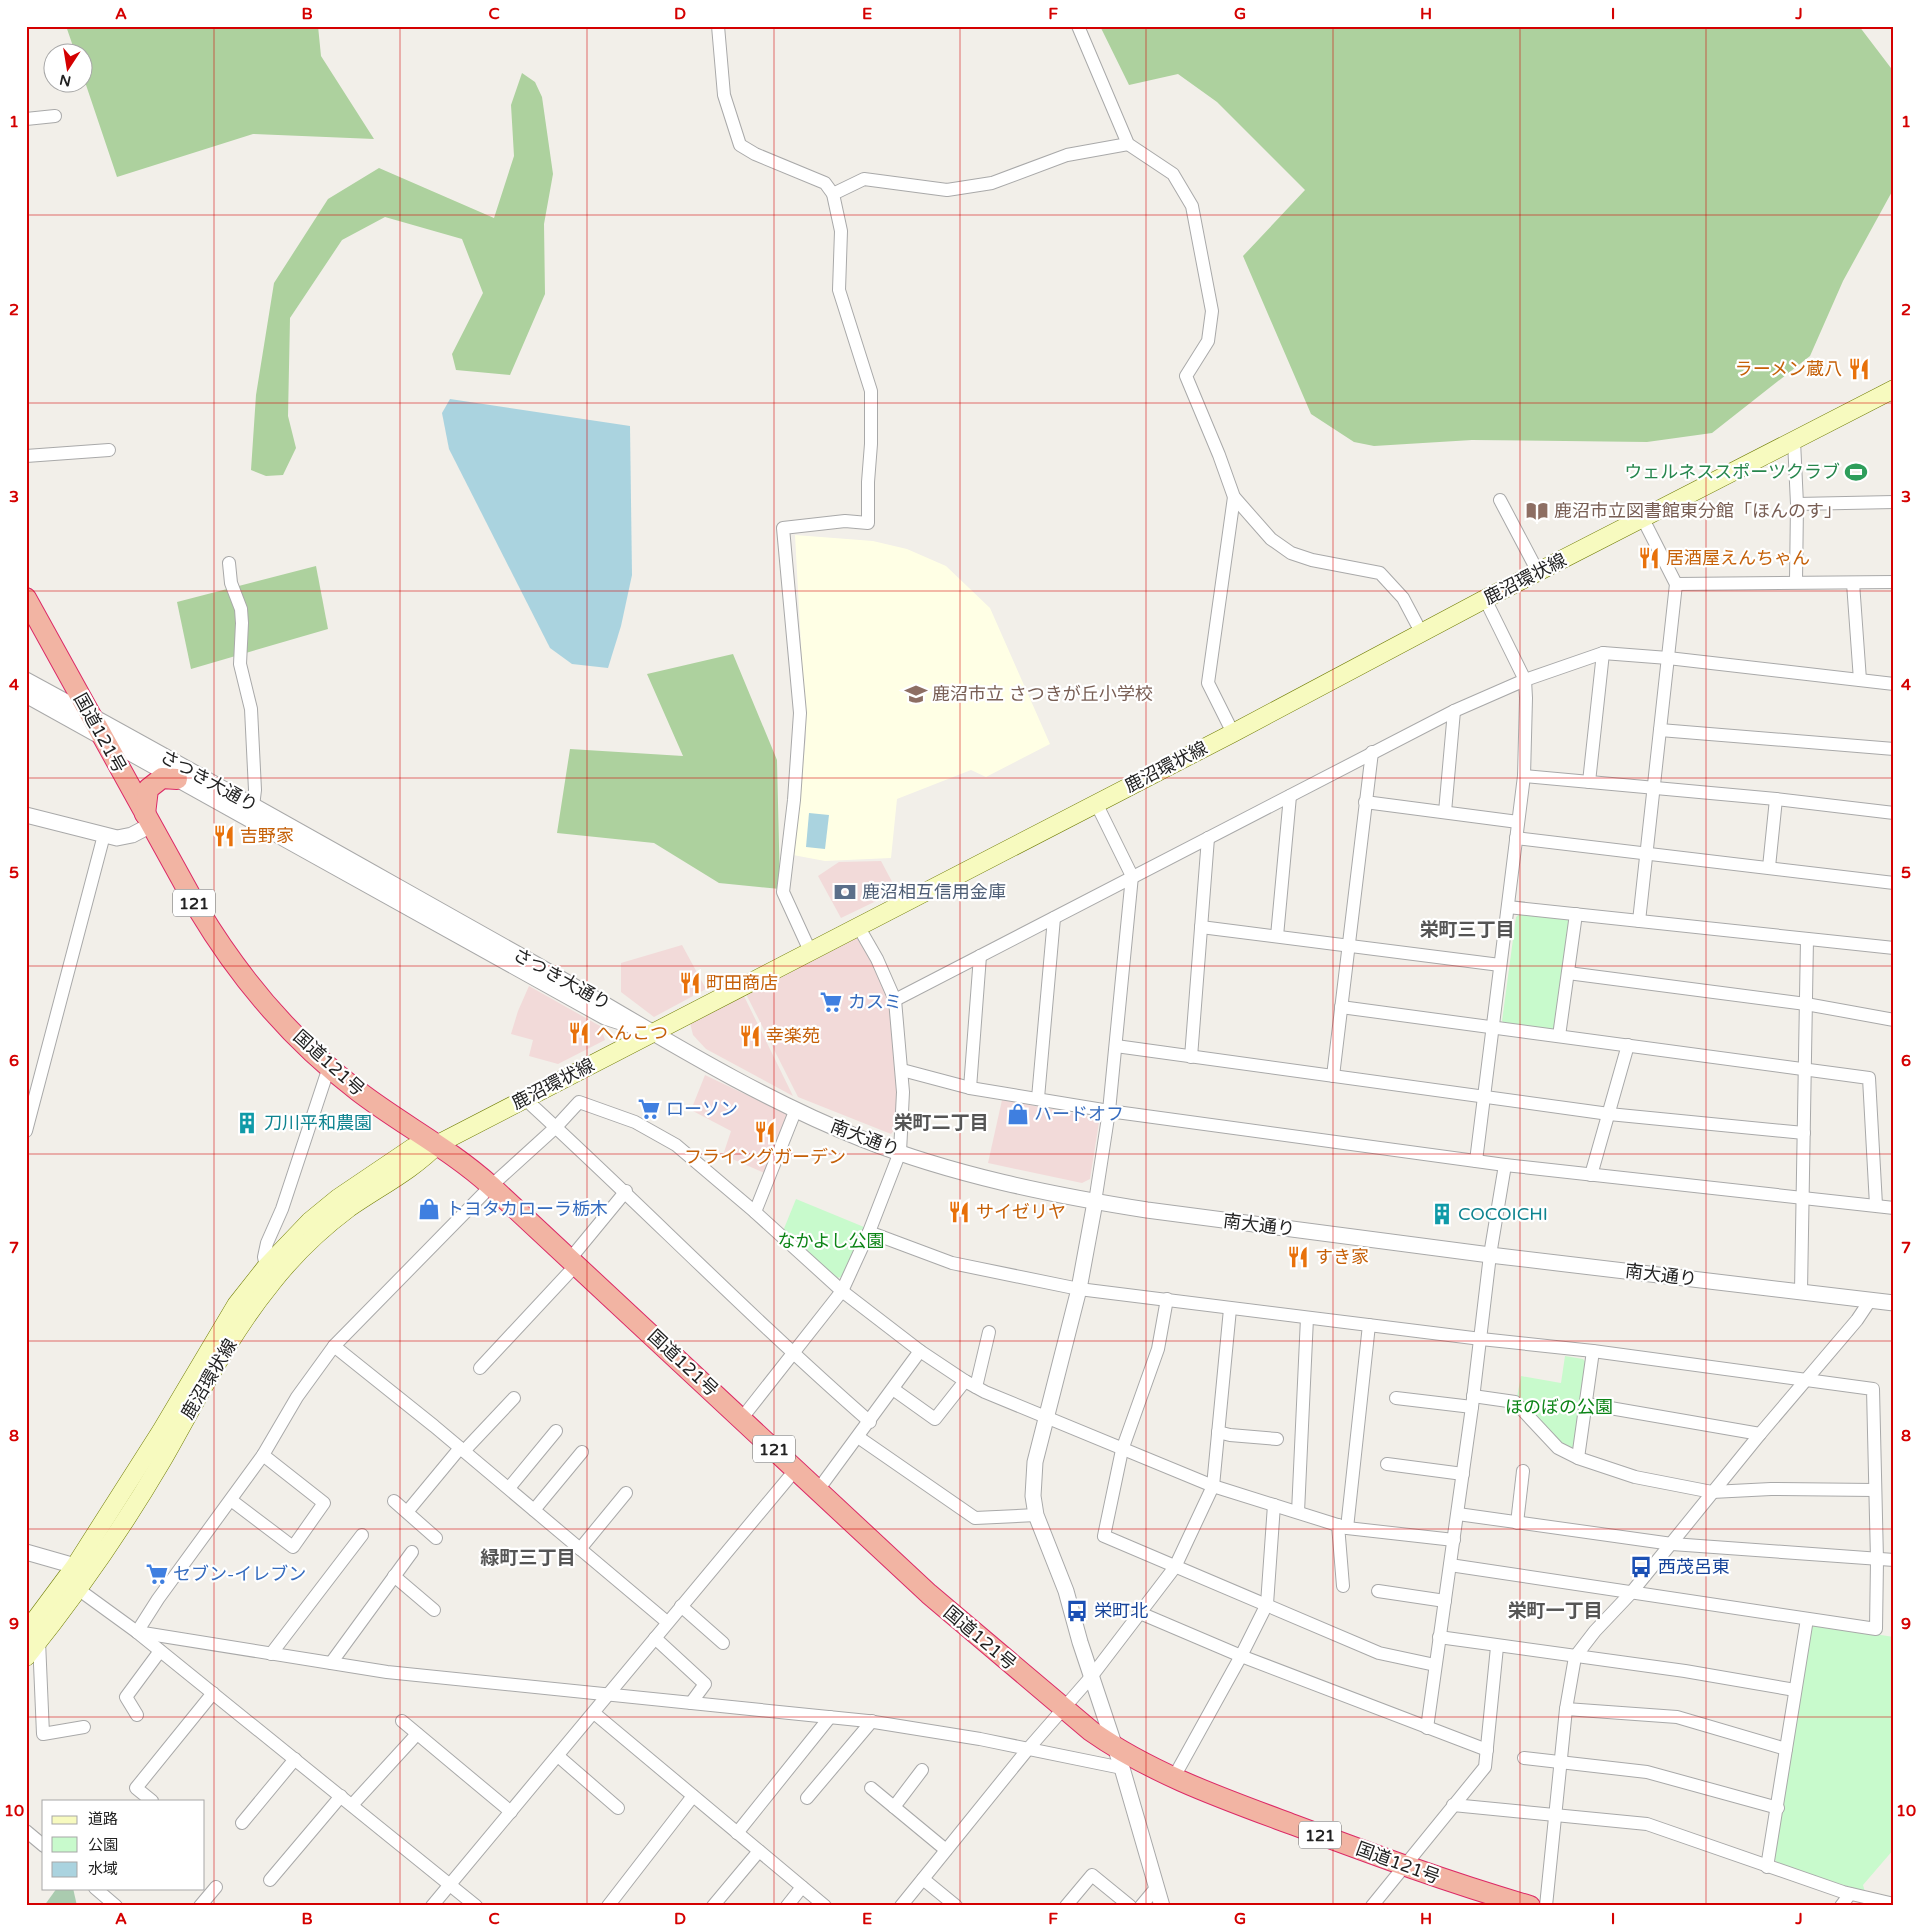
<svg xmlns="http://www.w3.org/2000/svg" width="1920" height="1932" font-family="'Varela Round','Noto Sans JP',sans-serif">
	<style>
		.commercial { fill: #f2dad9 }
		.education { fill: #ffffe5 }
		.forest { fill: #add19e }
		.cemetery { fill: #aacbaf }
		.park { fill: #c8facc }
		.water { fill: #aad3df }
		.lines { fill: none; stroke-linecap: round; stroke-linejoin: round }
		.minor-casing { stroke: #a9a9a9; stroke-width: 14 }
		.tertiary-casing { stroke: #a9a9a9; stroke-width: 17 }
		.secondary-casing { stroke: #707d05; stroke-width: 19 }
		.trunk-casing { stroke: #dc2a67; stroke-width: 22 }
		.minor { stroke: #fff; stroke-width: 12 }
		.tertiary { stroke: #fff; stroke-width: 15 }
		.secondary { stroke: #f7fabf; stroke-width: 18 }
		.trunk { stroke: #f2b4a3; stroke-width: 20 }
		.grid { fill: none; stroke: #d40000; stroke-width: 1; stroke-opacity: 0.55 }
		.labels { text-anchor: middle; stroke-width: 4.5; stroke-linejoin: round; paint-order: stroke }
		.shield { fill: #fff; stroke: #646464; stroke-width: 1 }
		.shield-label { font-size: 16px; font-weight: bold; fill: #222 }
		.food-label { font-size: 18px; fill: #c56008; stroke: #fff; text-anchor: start }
		.leisure-label { font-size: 18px; fill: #27864d; stroke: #fff; text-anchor: end }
		.education-label { font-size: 18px; fill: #785e54; stroke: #fff; text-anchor: start }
		.street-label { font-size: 18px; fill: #222; stroke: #fff }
		.service-label { font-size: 18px; fill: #4e5e75; stroke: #fff; text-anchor: start }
		.shop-label { font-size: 18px; fill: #366cbe; stroke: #fff; text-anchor: start }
		.culture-label { font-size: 18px; fill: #0d838f; stroke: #fff; text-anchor: start }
		.park-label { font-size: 18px; fill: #0c8416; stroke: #fff }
		.transit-label { font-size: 18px; fill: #164399; stroke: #fff; text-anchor: start }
		.neighbourhood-label { font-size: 19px; font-weight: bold; fill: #555; stroke: #fff }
		.neatline { fill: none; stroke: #d40000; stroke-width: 2 }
		.grid-label { font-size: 16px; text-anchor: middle; font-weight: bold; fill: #d40000 }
	</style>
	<rect width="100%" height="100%" fill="#f2efe9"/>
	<g class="commercial">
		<path d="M881,861l16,30 -56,27 -23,-42 21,-14z"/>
		<path d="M857,934l34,68 7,80 -3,47 -4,5 -93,-37 -53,-105z"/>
		<path d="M682,945l24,44 -52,28 -33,-25v-29z"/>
		<path d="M529,986l71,40 5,14 -47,24 -29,-8 4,-16 -22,-6 7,-23z"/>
		<path d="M743,994l50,102 -87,-47 -13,-14 -3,-12z"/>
		<path d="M705,1075l86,41 -22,59 -46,-20 8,-24 -40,-21z"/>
		<path d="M1002,1100l92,17 5,5 -9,57 -8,4 -94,-20z"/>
	</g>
	<path class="education" d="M795,535l78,6 34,8 39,17 44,42 60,136 -64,33 -15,-7 -74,29 -6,59 -66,3 -32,-6 13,-117z"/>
	<g class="forest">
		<path d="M66,26h252l3,30 53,83 -121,-5 -136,43 -34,-101 -1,-24h-7z"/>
		<path d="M1100,26h759l35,46v116l-51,93 -33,75 -98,77 -65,9 -175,-2 -98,6 -20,-4 -43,-28 -68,-158 62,-66 -88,-88 -39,-28 -49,11z"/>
		<path d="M522,73l13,9 7,15 11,77 -9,50 1,70 -35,81 -54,-5 -4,-16 31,-61 -21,-54 -77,-22 -43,23 -52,78 -2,98 8,32 -13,27 -17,1 -15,-6 5,-75 18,-112 54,-84 51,-31 115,50 20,-62 -3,-51z"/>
		<path d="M316,566l12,63 -137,40 -14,-67z"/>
		<path d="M733,654l44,106 3,129 -61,-6 -65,-40 -97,-10 13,-84 113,7 -36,-82z"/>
	</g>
	<path class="cemetery" d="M57,1888h16l4,18h-33z"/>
	<g class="park">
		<path d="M1521,913l45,5 6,7 -16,104c-10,6 -45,1 -54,-8l14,-104z"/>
		<path d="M796,1199l68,28 -20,49 -10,3 -51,-48z"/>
		<path d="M1565,1356l18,3 4,5 -12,85 -7,2 -51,-54 4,-21 40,7z"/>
		<path d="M1815,1625l79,12v212l-31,36 2,7 -87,-28 -6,-8 36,-227z"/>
	</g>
	<g class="water">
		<path d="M450,399l180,27 2,149 -11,51 -13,42 -36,-4 -22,-16 -101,-199 -7,-36z"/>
		<path d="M809,813l20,2 -4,34 -19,-2z"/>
	</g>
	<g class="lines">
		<g class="minor-casing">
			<g id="minor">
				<path d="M718,26l6,69 16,50 15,9 70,29 8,11 8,37 -2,59 32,101v53l-3,38v41l-23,-2 -62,7 17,185 -6,87 -11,92 27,59"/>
				<path d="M1078,26l50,118 45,30 19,32 20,105 -4,30 -22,35 33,79 15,42 37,42 20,14 21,7 68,13 23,25 18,34"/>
				<path d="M26,119l29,-3"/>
				<path d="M833,194l31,-15 83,11 45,-7 75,-28 61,-11"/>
				<path d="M1794,441l3,63 -1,77"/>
				<path d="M26,456l83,-6"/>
				<path d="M1500,500l38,72"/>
				<path d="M1797,504l97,-2"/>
				<path d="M229,563l2,20 10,26 1,14 -2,41 11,45 4,81 -2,16"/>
				<path d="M1853,583l7,97"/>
				<path d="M1676,584l218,-2"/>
				<path d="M1660,730l234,19"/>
				<path d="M1233,733l-25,-50 26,-186"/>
				<path d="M1524,776l252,23 118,14"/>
				<path d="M1589,782l14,-129"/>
				<path d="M1365,802l153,20"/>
				<path d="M1445,812l9,-101"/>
				<path d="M1516,838l378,45"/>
				<path d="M1769,867l7,-68"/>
				<path d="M1508,907l386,41"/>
				<path d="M1639,921l37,-337 -33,-65"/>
				<path d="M1201,927l299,38"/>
				<path d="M1277,936l13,-140"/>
				<path d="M1568,973l238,31 88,16"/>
				<path d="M895,1000l559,-289 71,-31 78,-27 65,5 226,26"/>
				<path d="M1341,1007l528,71 7,127"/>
				<path d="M1559,1036l17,-122"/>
				<path d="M1116,1046l493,68 195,19"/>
				<path d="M1191,1057l17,-219"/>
				<path d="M902,1070l68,18 139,23 396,54 389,43"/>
				<path d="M1333,1076l39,-324"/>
				<path d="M970,1088l10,-132"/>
				<path d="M524,1098c117,107 227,220 346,324"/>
				<path d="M1038,1098l16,-180"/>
				<path d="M26,1131l78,-296"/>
				<path d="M1476,1161l48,-385 2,-78 -1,-18 -40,-81"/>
				<path d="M1591,1175l37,-130"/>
				<path d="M1095,1202l14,-91 23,-235 -36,-73"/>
				<path d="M755,1212l41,-103"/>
				<path d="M869,1232l83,31 127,26 402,50 112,12 280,38 4,171 -1,69 -426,-64"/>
				<path d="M570,1259l56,-68"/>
				<path d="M266,1267l-2,-10 3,-14 15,-34 47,-142"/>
				<path d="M1801,1291l6,-352"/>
				<path d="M1167,1299l-9,50 -36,101 -18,86 275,117 56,12"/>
				<path d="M334,1346l100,80 233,196"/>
				<path d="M480,1368l96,-103"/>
				<path d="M976,1387l13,-55"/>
				<path d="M893,1389l42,30 30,-38"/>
				<path d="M1473,1396l42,6 43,46 20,10 57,19 77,15 59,-3 104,1"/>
				<path d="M1396,1398l76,9"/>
				<path d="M1587,1404l173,30"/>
				<path d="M742,1418l100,-127 27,-59 31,-80 3,-60 -8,-92 -18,-41 -19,-33"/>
				<path d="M1218,1432l12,3 47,4"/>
				<path d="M858,1437l117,81 61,-3"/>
				<path d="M464,1451l50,-53"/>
				<path d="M1578,1458l15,-107"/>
				<path d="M1387,1464l76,10"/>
				<path d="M509,1488l47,-57"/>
				<path d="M818,1490l102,-139"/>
				<path d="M231,1500l62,47 31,-44 -61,-48"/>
				<path d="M394,1501l42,37"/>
				<path d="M534,1510l48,-58"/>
				<path d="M407,1512l53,-64"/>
				<path d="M1298,1512l9,-194"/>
				<path d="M1458,1514l214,30 222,16"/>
				<path d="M1517,1523l6,-52"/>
				<path d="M1338,1525l5,61"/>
				<path d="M1347,1528l22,-203"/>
				<path d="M580,1549l46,-56"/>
				<path d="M394,1576l40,34"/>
				<path d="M71,1584l66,48 339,274"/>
				<path d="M1378,1591l67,10"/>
				<path d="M681,1606l42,37"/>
				<path d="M1140,1613l101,43 246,94"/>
				<path d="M137,1632l21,-33 105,-144 34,-58 37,-51 157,-160 65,-59 23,-25 56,20 41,23 79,67 87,79 78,60 45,30 20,11 228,94 134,42 107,12"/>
				<path d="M137,1632l250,40 481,49 112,18 142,29"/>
				<path d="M1439,1637l246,34 110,19"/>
				<path d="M655,1638l50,46 -14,19"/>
				<path d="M39,1641l4,93 41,-7"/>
				<path d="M271,1654l91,-119"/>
				<path d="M331,1663l81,-111"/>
				<path d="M1566,1709l111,8 109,32"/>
				<path d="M594,1713l231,193"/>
				<path d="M137,1715l-11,-18 34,-46"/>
				<path d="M402,1721l109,91"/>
				<path d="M1427,1728l45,-321 18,-152 15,-90"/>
				<path d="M558,1756l60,52"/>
				<path d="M1524,1758l123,14 131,36"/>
				<path d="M1174,1777l67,-121 26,-52 7,-99"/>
				<path d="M871,1788l75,62"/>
				<path d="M807,1798l65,-77"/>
				<path d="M152,1801l-16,-13 77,-95"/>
				<path d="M352,1805l65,-71"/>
				<path d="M1453,1805l194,19 196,68 51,12"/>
				<path d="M894,1807l28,-37"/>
				<path d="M242,1823l53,-64"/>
				<path d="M26,1831l18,15"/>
				<path d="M737,1833l93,-116"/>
				<path d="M1767,1867l40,-248"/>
				<path d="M923,1879l33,27"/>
				<path d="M270,1880l71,-84"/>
				<path d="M95,1888l21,18"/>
				<path d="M200,1906l16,-19"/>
				<path d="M432,1906l364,-437"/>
				<path d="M608,1906l85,-110"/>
				<path d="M713,1906l46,-55"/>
				<path d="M787,1906l15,-19"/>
				<path d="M901,1906l127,-157 63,-72 84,-110 38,-81 17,-177"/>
				<path d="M1066,1906l26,-31 38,31"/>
				<path d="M1141,1906l15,-18"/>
				<path d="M1372,1906l113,-139 12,-120"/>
				<path d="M1546,1906l20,-197 9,-52 20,-26 36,-38 129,-159 97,-114 14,-21"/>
				<path d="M1841,1906l9,-12"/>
			</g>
		</g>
		<g class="tertiary-casing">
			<g id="tertiary">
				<path d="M26,680c166,90 329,183 493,275 113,63 222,136 343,184 91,36 189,56 285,71l343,45 404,48"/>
				<path d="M26,695l579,322 28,9"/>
				<path d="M26,815l91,23 15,-3 19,-10"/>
				<path d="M1095,1202l-16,87 -44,173 -2,34 3,19 30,76 14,51 42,126 40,138"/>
				<path d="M26,1552l49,14 8,5"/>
			</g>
		</g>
		<g class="secondary-casing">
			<g id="secondary">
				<path d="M26,1632l49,-66 86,-135 75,-126 30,-38 44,-46 28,-23 74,-50 26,-4"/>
				<path d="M26,1657c50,-62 96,-128 136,-196 34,-59 65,-123 109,-177 21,-27 50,-55 78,-76 30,-21 63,-37 89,-64l795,-411 252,-134 409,-210"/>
			</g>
		</g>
		<g class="trunk-casing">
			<g id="trunk">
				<path d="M26,598l172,311c42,70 96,133 160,182 43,33 92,58 133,95l438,408 162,137c61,43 133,68 203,94 78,29 156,58 236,81"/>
				<path d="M145,814l3,-25 14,-11 15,1"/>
			</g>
		</g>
		<use href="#minor" class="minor"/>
		<use href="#tertiary" class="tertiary"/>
		<use href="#secondary" class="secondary"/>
		<use href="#trunk" class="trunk"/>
	</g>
	<path class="grid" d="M214,26v1880M400,26v1880M587,26v1880M774,26v1880M960,26v1880M1146,26v1880M1333,26v1880M1520,26v1880M1706,26v1880M26,215h1868M26,403h1868M26,591h1868M26,778h1868M26,966h1868M26,1154h1868M26,1341h1868M26,1529h1868M26,1717h1868"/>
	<defs>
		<g id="restaurant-bare" transform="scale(1.725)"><path d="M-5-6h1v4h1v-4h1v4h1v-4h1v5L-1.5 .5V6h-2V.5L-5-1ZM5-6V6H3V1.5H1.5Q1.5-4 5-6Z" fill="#e8710a" stroke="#fff" stroke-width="2.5" paint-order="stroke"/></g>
		<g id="stadium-bare" transform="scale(1.725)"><path d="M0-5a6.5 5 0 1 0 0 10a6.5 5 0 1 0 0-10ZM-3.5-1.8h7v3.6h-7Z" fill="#2e9e5b" stroke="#fff" stroke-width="2.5" paint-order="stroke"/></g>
		<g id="library-bare" transform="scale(1.725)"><path d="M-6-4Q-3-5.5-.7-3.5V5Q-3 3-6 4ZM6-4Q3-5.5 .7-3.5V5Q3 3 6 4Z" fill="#8d6e63" stroke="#fff" stroke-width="2.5" paint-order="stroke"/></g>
		<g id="school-bare" transform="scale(1.725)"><path d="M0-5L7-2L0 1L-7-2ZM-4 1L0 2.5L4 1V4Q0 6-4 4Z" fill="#8d6e63" stroke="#fff" stroke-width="2.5" paint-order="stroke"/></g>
		<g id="bank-bare" transform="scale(1.725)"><path d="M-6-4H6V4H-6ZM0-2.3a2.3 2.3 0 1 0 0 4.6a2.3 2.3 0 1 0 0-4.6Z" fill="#5c6f8a" stroke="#fff" stroke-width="2.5" paint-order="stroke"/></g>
		<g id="supermarket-bare" transform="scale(1.725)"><path d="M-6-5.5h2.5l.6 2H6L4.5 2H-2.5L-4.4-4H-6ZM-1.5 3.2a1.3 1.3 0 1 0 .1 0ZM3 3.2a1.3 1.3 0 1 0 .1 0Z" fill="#3f7fe0" stroke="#fff" stroke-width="2.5" paint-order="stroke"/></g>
		<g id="shop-bare" transform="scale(1.725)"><path d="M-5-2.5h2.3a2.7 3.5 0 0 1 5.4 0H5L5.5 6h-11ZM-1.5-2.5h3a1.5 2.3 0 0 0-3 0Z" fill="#3f7fe0" stroke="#fff" stroke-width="2.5" paint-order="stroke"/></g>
		<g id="building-bare" transform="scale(1.725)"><path d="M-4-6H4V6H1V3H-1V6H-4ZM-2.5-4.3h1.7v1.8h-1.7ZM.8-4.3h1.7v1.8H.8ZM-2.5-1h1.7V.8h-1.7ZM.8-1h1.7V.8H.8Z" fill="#0f9aa8" stroke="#fff" stroke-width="2.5" paint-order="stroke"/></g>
		<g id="bus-bare" transform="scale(1.725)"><path d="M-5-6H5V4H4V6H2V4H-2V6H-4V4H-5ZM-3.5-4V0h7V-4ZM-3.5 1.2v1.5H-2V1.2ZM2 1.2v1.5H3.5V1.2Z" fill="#1a4fb4" stroke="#fff" stroke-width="2.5" paint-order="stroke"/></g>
	</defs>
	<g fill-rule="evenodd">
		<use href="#restaurant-bare" x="1859" y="369"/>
		<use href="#stadium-bare" x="1856" y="472"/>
		<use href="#library-bare" x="1537" y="511"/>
		<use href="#restaurant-bare" x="1649" y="558"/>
		<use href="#school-bare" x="916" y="694"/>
		<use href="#restaurant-bare" x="224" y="836"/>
		<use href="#bank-bare" x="845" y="892"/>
		<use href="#restaurant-bare" x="690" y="983"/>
		<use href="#supermarket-bare" x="831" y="1002"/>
		<use href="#restaurant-bare" x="579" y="1033"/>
		<use href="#restaurant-bare" x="750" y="1036"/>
		<use href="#supermarket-bare" x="649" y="1109"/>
		<use href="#shop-bare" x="1018" y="1114"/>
		<use href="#building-bare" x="247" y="1123"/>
		<use href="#restaurant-bare" x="765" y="1132"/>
		<use href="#shop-bare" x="429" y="1209"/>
		<use href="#restaurant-bare" x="959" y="1212"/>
		<use href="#building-bare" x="1442" y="1214"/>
		<use href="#restaurant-bare" x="1298" y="1257"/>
		<use href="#bus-bare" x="1641" y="1567"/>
		<use href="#supermarket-bare" x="157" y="1574"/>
		<use href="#bus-bare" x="1077" y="1611"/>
	</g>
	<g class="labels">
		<g class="shield">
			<rect x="173" y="889.5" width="42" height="27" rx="4"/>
			<rect x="753" y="1435.5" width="42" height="27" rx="4"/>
			<rect x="1299" y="1821.5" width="42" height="27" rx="4"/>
		</g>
		<g class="shield-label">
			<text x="194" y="909">121</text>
			<text x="774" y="1455">121</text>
			<text x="1320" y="1841">121</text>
		</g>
		<g class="food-label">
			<text x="1842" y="375" text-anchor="end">ラーメン蔵八</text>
			<text x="1666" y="564">居酒屋えんちゃん</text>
			<text x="240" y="842">吉野家</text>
			<text x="706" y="989">町田商店</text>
			<text x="596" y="1039">へんこつ</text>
			<text x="766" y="1042">幸楽苑</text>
			<text x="765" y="1163" text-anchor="middle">フライングガーデン</text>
			<text x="976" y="1218">サイゼリヤ</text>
			<text x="1315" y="1263">すき家</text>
		</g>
		<g class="leisure-label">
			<text x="1840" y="478">ウェルネススポーツクラブ</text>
		</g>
		<g class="education-label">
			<text x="1554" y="517">鹿沼市立図書館東分館「ほんのす」</text>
			<text x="932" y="700">鹿沼市立 さつきが丘小学校</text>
		</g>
		<g class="street-label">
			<text transform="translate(1525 579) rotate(-27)" y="6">鹿沼環状線</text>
			<text transform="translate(100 733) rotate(61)" y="6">国道121号</text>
			<text transform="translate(1166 767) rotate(-27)" y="6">鹿沼環状線</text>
			<text transform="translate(209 781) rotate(29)" y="6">さつき大通り</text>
			<text transform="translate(562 979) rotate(29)" y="6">さつき大通り</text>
			<text transform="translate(329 1063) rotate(42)" y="6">国道121号</text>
			<text transform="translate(553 1084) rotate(-27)" y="6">鹿沼環状線</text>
			<text transform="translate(865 1138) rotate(21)" y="6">南大通り</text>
			<text transform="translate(1259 1225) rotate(7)" y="6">南大通り</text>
			<text transform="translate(1661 1275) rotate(7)" y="6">南大通り</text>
			<text transform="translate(683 1363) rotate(43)" y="6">国道121号</text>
			<text transform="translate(209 1379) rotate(-59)" y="6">鹿沼環状線</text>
			<text transform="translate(980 1638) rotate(40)" y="6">国道121号</text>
			<text transform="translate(1398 1863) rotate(20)" y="6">国道121号</text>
		</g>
		<g class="service-label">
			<text x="862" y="898">鹿沼相互信用金庫</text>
		</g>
		<g class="shop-label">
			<text x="848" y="1008">カスミ</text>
			<text x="666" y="1115">ローソン</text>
			<text x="1034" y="1120">ハードオフ</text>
			<text x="446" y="1215">トヨタカローラ栃木</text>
			<text x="173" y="1580">セブン-イレブン</text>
		</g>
		<g class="culture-label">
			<text x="264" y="1129">刀川平和農園</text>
			<text x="1458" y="1220">COCOICHI</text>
		</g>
		<g class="park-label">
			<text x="831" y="1247">なかよし公園</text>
			<text x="1559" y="1413">ほのぼの公園</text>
		</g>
		<g class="transit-label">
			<text x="1658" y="1573">西茂呂東</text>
			<text x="1094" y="1617">栄町北</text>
		</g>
		<g class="neighbourhood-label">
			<text x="1467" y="936">栄町三丁目</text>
			<text x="941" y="1129">栄町二丁目</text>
			<text x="528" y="1564">緑町三丁目</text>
			<text x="1555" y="1617">栄町一丁目</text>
		</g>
	</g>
	<rect width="1920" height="1932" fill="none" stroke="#ffffff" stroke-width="55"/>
	<rect x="42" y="1800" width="162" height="90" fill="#ffffff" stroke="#a7a7a7"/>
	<rect x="52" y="1816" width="25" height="8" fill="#f7fabf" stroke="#a7a7a7"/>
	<text x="88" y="1824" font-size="15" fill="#222222">道路</text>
	<rect x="52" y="1837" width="25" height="15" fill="#c8facc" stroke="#a7a7a7"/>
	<text x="88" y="1850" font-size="15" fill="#222222">公園</text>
	<rect x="52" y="1862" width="25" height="15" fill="#aad3df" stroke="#a7a7a7"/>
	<text x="88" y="1874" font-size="15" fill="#222222">水域</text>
	<g transform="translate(68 68) rotate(192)"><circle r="24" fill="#ffffff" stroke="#a7a7a7"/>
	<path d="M0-4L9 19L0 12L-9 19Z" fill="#d40000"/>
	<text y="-8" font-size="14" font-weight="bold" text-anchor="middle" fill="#222222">N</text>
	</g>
	<rect x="28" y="28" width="1864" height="1876" class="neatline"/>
	<g class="grid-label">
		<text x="121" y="19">A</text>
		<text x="307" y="19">B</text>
		<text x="494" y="19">C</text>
		<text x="680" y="19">D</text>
		<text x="867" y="19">E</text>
		<text x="1053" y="19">F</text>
		<text x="1240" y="19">G</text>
		<text x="1426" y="19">H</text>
		<text x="1613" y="19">I</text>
		<text x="1799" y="19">J</text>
		<text x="14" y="127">1</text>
		<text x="1906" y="127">1</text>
		<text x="14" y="315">2</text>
		<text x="1906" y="315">2</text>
		<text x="14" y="502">3</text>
		<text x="1906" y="502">3</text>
		<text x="14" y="690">4</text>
		<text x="1906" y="690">4</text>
		<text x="14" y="878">5</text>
		<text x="1906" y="878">5</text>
		<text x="14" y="1066">6</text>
		<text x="1906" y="1066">6</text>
		<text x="14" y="1253">7</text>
		<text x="1906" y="1253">7</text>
		<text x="14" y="1441">8</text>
		<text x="1906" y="1441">8</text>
		<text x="14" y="1629">9</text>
		<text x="1906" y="1629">9</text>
		<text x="14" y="1816">10</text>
		<text x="1906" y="1816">10</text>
		<text x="121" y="1924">A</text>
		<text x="307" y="1924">B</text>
		<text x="494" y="1924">C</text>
		<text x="680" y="1924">D</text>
		<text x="867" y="1924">E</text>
		<text x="1053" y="1924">F</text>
		<text x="1240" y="1924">G</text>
		<text x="1426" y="1924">H</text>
		<text x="1613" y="1924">I</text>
		<text x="1799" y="1924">J</text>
	</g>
</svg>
